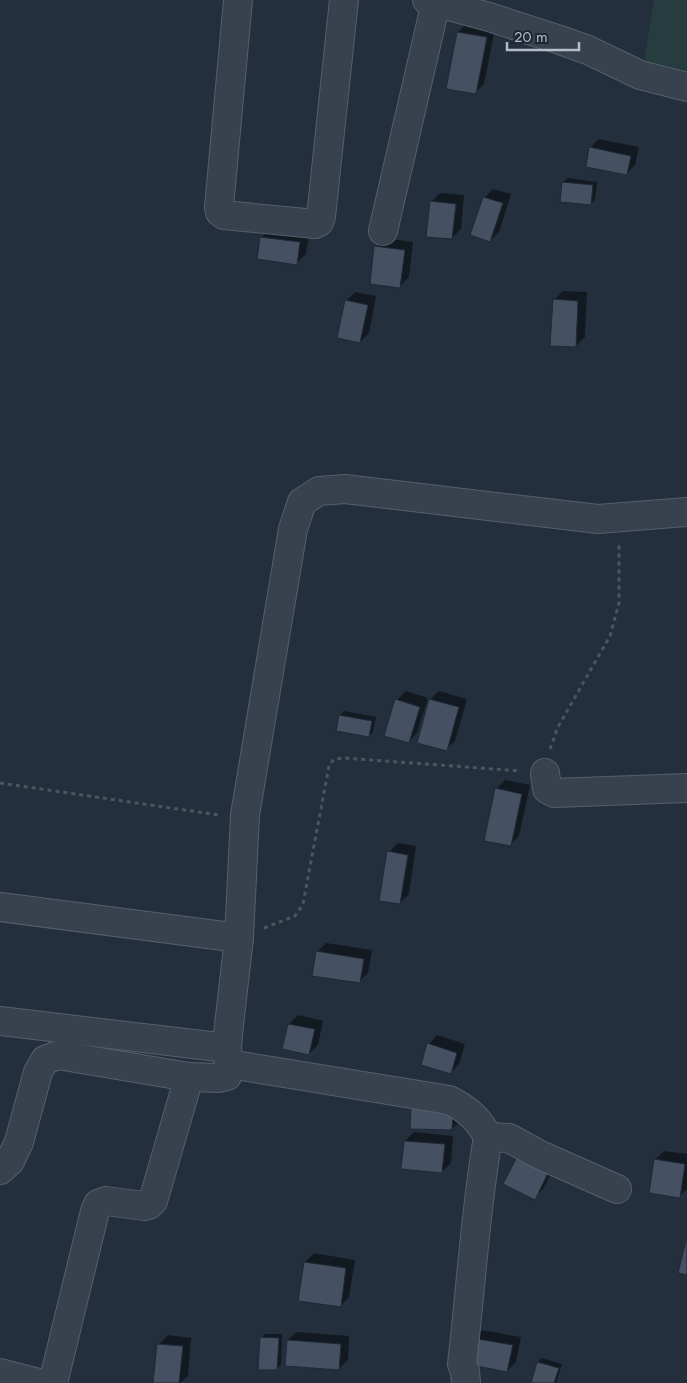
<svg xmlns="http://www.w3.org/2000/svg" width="687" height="1383" font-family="Jost,sans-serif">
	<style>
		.green { fill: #263c3f }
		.shadow { fill: #0007 }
		.building { fill: #455162; stroke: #1f2835 }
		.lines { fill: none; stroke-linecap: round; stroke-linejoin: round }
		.street-casing { stroke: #565f6c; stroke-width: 30 }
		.path { stroke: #44595c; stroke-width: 3; stroke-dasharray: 4 4; stroke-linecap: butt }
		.street { stroke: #38414e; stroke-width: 28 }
	</style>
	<rect width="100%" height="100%" fill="#242f3e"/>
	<path class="green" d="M654,0h33v74l-43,-13z"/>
	<g class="shadow">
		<path d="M467,23l28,6 -11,55 -9,9 -17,-61z"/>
		<path d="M599,139l40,8 -4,18 -8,8 -37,-25z"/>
		<path d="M568,178l29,4 -2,18 -4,4 -30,-3 2,-19z"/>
		<path d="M493,189l18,5 -12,38 -9,9 -6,-43z"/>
		<path d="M440,193l24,2 -3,34 -9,9 -21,-36z"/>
		<path d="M270,228l39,6 -3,20 -9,9 -39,-6 4,-20z"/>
		<path d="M385,238l28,4 -4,35 -9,9 -24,-39z"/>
		<path d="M563,291l24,1 -2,45 -9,9 -22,-46z"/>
		<path d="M355,292l21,4 -7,37 -9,9 -14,-41z"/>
		<path d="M406,691l22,7 -11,35 -9,9 -11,-42z"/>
		<path d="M439,691l28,8 -12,42 -9,9 -16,-50z"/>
		<path d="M344,711l32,6 -3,15 -4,4 -29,-21z"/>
		<path d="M505,780l25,5 -11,51 -9,9 -14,-56z"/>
		<path d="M398,843l18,3 -7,48 -9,9 -11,-51z"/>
		<path d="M326,943l46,7 -4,23 -9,9 -42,-30z"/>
		<path d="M298,1015l25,6 -5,24 -9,9 -20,-30z"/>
		<path d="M437,1035l28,9 -6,20 -9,9 -21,-29z"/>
		<path d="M461,1100v20l-9,9 -41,-1z"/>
		<path d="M414,1132l39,4 -2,27 -9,9 -39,-4 2,-27z"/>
		<path d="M664,1151l23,3v35l-8,8 -24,-37z"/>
		<path d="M556,1164l-13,25 -9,9 -29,-15z"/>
		<path d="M314,1253l41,7 -6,37 -9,9 -35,-44z"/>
		<path d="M482,1330l39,7 -5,25 -9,9 -34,-33z"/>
		<path d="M297,1332l52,4 -1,24 -9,9 -51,-29z"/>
		<path d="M265,1334h17l-1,31 -5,4 -15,-31z"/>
		<path d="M168,1335l23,3 -3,38 -8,7h-15l-6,-39z"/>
		<path d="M542,1358l20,6 -6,19h-24l6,-21z"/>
	</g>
	<g class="building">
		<path d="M457,32l30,5 -11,57 -30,-5z"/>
		<path d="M589,147l42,9 -4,19 -41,-8z"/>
		<path d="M562,182l31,3 -2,20 -31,-3z"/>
		<path d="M483,197l20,6 -13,39 -20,-7z"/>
		<path d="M430,201l26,3 -4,35 -26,-2z"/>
		<path d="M260,237l40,5 -3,23 -40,-6z"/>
		<path d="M374,246l31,4 -5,38 -30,-4z"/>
		<path d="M553,299l25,2 -2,46 -26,-1z"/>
		<path d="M345,300l23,5 -8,38 -23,-5z"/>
		<path d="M395,699l25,8 -11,36 -25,-7z"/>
		<path d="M429,699l30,8 -12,44 -30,-8z"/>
		<path d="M339,715l33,6 -3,16 -33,-6z"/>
		<path d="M495,788l27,6 -11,52 -27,-5z"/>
		<path d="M387,851l21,4 -8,49 -21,-3z"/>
		<path d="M316,951l48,8 -4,24 -48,-7z"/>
		<path d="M288,1024l27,5 -6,26 -27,-6z"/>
		<path d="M427,1043l30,10 -6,21 -30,-9z"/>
		<path d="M411,1107l42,2 -1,21 -42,-1z"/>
		<path d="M404,1141l41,3 -3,29 -41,-4z"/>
		<path d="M517,1157l31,16 -13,27 -32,-16z"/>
		<path d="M654,1159l31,5 -5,34 -31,-5z"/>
		<path d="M687,1236v39l-9,-2z"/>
		<path d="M304,1262l42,6 -5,39 -43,-6z"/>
		<path d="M260,1337l19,1 -2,32h-19z"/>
		<path d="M472,1338l41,7 -6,27 -40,-8z"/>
		<path d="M287,1340l54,4 -2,26 -54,-4z"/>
		<path d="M157,1344l26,2 -4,37h-26z"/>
		<path d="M537,1362l22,6 -5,15h-23z"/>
	</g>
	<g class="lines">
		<g class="street-casing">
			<g id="street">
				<path d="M238,0l-19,207 1,5 4,3 91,9 4,-2 2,-5 23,-217"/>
				<path d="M427,0l62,17 71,23 28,10 52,25 47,12"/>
				<path d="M383,231l53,-229"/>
				<path d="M545,773l2,16 7,4 133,-5"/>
				<path d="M0,907l239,31"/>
				<path d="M0,1021l227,27"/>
				<path d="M229,1064l220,36c18,9 30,19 39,37"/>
				<path d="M0,1170l10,-9 9,-19 19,-70 7,-12 13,-5 131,22 30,1 8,-2 2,-12 -2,-16 2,-23 10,-87 6,-123 48,-286 9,-27 17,-11 26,-2 253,30 89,-7"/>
				<path d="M0,1373l39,10"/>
				<path d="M53,1383l42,-172 3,-7 8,-3 38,5 5,-1 4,-4 36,-124"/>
				<path d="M466,1383l-1,-12 -3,-7c9,-76 13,-152 26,-227l21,1 29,16 79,35"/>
			</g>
		</g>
		<g class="path">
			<path d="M550,749l8,-22 52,-91 9,-33v-61"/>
			<path d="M0,783l219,32"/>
			<path d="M264,928l31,-12 8,-12 26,-138 5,-7 10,-1 177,13"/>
		</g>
		<use href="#street" class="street"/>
	</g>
	<path d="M507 42v8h72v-8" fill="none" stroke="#b4bcc9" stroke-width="2.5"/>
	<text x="514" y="42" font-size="15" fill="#b4bcc9" stroke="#1d2633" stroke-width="4" paint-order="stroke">20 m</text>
</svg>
